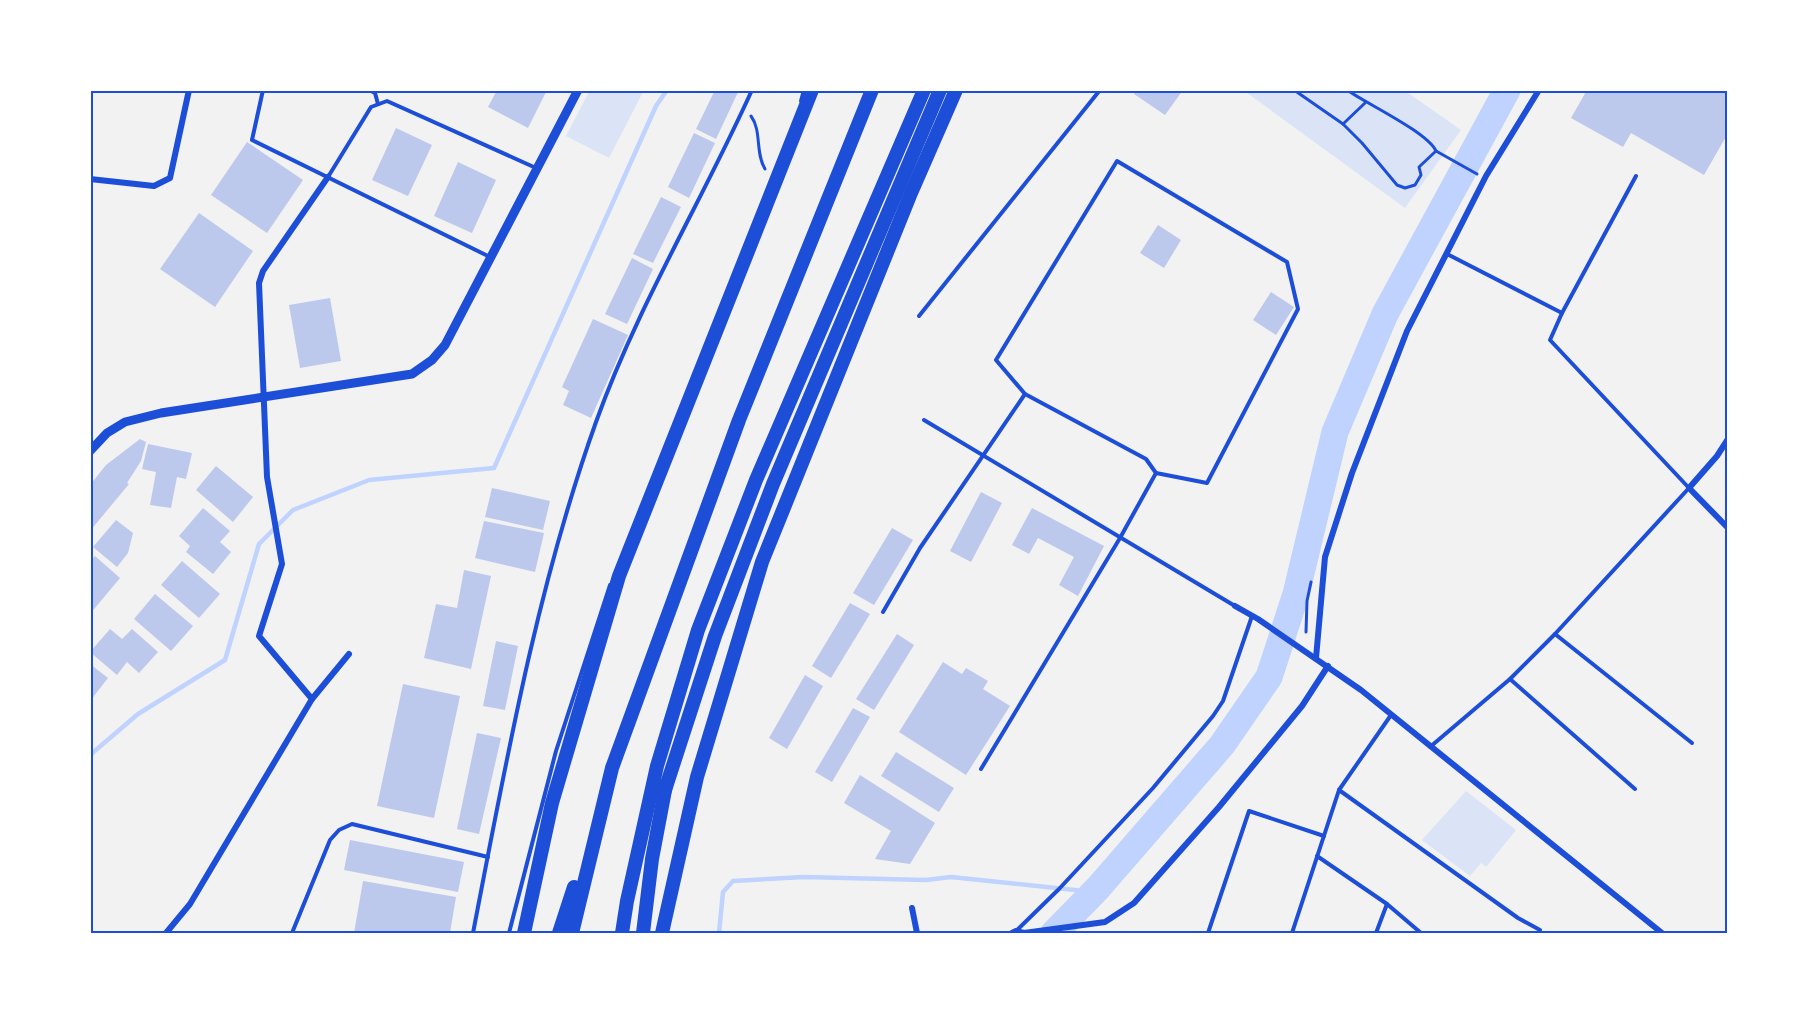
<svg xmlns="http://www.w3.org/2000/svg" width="1818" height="1023" font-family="'Exo 2',sans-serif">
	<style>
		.green { fill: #dbe4f7 }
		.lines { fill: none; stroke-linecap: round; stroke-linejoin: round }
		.stream { stroke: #bfd3fe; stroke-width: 4.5 }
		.river { stroke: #bfd3fe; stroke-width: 27 }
		.building { fill: #bdc9ec }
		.path { stroke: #1d4ed8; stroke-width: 3 }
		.service { stroke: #1d4ed8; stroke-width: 4 }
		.minor { stroke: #1d4ed8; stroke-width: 6 }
		.tertiary { stroke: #1d4ed8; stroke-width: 9 }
		.motorway { stroke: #1d4ed8; stroke-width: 14 }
		.neatline { fill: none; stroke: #1d4ed8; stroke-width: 2 }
	</style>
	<rect width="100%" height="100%" fill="#f2f2f2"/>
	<g class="green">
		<path d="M590,90h54l-35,68 -43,-22z"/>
		<path d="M1243,90h161l57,40 -56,78z"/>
		<path d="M1466,791l50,39 -30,37 -5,-4 -11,13 -48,-36z"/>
	</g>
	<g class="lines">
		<g class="stream">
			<path d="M90,755l48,-41 87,-54 34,-116 34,-34 76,-30 125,-12 162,-362 11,-16"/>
			<path d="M719,933l4,-41 10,-11 71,-4 122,3 25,-3 143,15"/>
		</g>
		<path class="river" d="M1054,933l44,-45 124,-143 47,-68 27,-83 39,-162 50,-118 122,-224"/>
	</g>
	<g class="building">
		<path d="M497,90h50l-19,38 -40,-21z"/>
		<path d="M715,90h24l-23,49 -20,-10z"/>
		<path d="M1137,90h46l-18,25 -31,-21z"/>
		<path d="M1587,90h141v43l-24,42 -73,-42 -8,14 -52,-29z"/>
		<path d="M396,128l36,17 -24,51 -36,-16z"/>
		<path d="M694,133l21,10 -26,55 -21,-11z"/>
		<path d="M247,142l56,38 -36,53 -56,-38z"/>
		<path d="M458,162l38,18 -24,53 -38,-17z"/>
		<path d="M661,197l20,10 -28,56 -20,-9z"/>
		<path d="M199,213l54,38 -38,56 -55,-38z"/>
		<path d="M1158,225l23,15 -17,28 -24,-15z"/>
		<path d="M632,258l21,11 -26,55 -22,-10z"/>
		<path d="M1271,292l23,15 -18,28 -23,-15z"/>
		<path d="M330,298l11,63 -41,7 -11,-63z"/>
		<path d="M593,319l35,16 -37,83 -28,-13 6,-14 -7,-4z"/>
		<path d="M140,439l6,3 -5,19 -14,22 2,1 -39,47v-46l16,-20z"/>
		<path d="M148,444l44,9 -6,26 -9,-2 -6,31 -21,-3 6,-33 -14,-3z"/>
		<path d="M216,466l37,31 -20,25 -37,-32z"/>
		<path d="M492,488l58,13 -7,29 -58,-13z"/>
		<path d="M981,492l21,11 -31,59 -21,-11z"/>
		<path d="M203,508l27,23 -10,11 11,10 -18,22 -27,-22 4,-6 -11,-10z"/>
		<path d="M1032,508l72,38 -26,50 -19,-11 15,-28 -36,-19 -9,16 -17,-9z"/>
		<path d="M116,520l17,13 -5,20 -11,14 -24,-20z"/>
		<path d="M484,521l60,12 -9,39 -60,-14z"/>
		<path d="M892,528l21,12 -39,65 -21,-12z"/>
		<path d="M95,556l25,22 -30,36v-52z"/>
		<path d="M182,561l38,33 -21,24 -38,-33z"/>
		<path d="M464,570l27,6 -20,93 -47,-11 12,-54 21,4z"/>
		<path d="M155,594l38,32 -22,25 -37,-32z"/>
		<path d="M850,603l20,11 -39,64 -19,-12z"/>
		<path d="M110,629l12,10 10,-10 26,23 -19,21 -12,-11 -10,13 -27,-23z"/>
		<path d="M897,634l17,11 -40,65 -18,-11z"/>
		<path d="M496,641l22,5 -13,64 -22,-4z"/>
		<path d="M943,662l19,12 4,-6 22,13 -5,8 27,17 -44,69 -67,-43z"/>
		<path d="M90,664l18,14 -18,23z"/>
		<path d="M805,675l18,11 -36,63 -18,-11z"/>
		<path d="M403,684l57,12 -26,122 -57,-12z"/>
		<path d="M853,708l17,9 -38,65 -17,-10z"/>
		<path d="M477,733l24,5 -22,96 -22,-5z"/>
		<path d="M896,752l58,36 -15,24 -58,-36z"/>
		<path d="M860,775l75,48 -25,41 -35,-5 16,-28 -47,-28z"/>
		<path d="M350,840l114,22 -6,30 -114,-22z"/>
		<path d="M363,881l93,16 -6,36h-96z"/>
	</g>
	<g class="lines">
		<g class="path">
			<path d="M1294,90l49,34 19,19 35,42 8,3 10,-3 6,-10 -2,-8 17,-16c-9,-19 -69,-47 -89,-61"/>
			<path d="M751,116c11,15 4,37 14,53"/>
			<path d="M1343,124l22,-21"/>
			<path d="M1436,151l41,23"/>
			<path d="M1306,632l1,-31 4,-19"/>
		</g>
		<g class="service">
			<path d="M263,90l-11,50 238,117"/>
			<path d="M369,90l6,3 3,11"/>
			<path d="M801,101l3,-11"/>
			<path d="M328,177l43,-70 16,-6 149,67"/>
			<path d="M1562,313l74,-137"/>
			<path d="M919,316l181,-226"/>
			<path d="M1025,394l-29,-34 121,-199 170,101 11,47 -91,174 -51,-10"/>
			<path d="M924,420l311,186"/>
			<path d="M883,612l37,-64 105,-154 121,65 10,14 -36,65 -139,231"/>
			<path d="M1555,634l137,109"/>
			<path d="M1510,679l125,110"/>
			<path d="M1430,747l80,-68 45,-45 134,-146 -139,-148 12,-27 -115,-59"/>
			<path d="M1339,790l179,128 22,12"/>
			<path d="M1317,856l70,48 34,29"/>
			<path d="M1016,931l43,-42 94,-101 60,-72 10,-15 29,-85"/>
			<path d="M292,933l38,-93 9,-10 13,-6 136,33"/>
			<path d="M473,933c33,-171 64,-346 123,-511 41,-115 106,-221 156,-332"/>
			<path d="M509,933l47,-182 54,-166"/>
			<path d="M1208,933l41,-122 75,25"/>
			<path d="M1292,933l47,-143 52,-75"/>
			<path d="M1376,933l11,-29"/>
		</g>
		<g class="minor">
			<path d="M90,179l64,7 16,-8 19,-88"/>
			<path d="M1728,439l-11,17 -28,32 39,40"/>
			<path d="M1235,606l23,13 103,71 301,243"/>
			<path d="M1316,658l9,-101 27,-84 55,-142 79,-155 53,-86"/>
			<path d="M312,699l-53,-63 23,-72 -15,-87 -8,-194 4,-12 65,-94"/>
			<path d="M912,908l5,25"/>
			<path d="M166,933l24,-29 122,-205 37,-45"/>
			<path d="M1012,933l4,-2 8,2 81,-11 29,-19 85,-96 83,-101 26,-40"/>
		</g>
		<path class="tertiary" d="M90,451l17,-18 18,-11 36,-9 251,-39 20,-14 13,-15 133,-255"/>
		<g class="motorway">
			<path d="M664,793l51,-157 58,-152 167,-394"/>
			<path d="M524,933l28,-130 67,-227 193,-486"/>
			<path d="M559,933l15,-46"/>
			<path d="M572,933l40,-165 127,-348 133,-330"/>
			<path d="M622,933l5,-32 30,-135 41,-136 58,-150 168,-390"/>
			<path d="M643,933l9,-74 14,-74"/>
			<path d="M662,933l35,-156 65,-215 149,-369 45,-103"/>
		</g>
	</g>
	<rect width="1818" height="1023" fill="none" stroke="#ffffff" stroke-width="183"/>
	<rect x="92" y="92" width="1634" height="840" class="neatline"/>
</svg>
